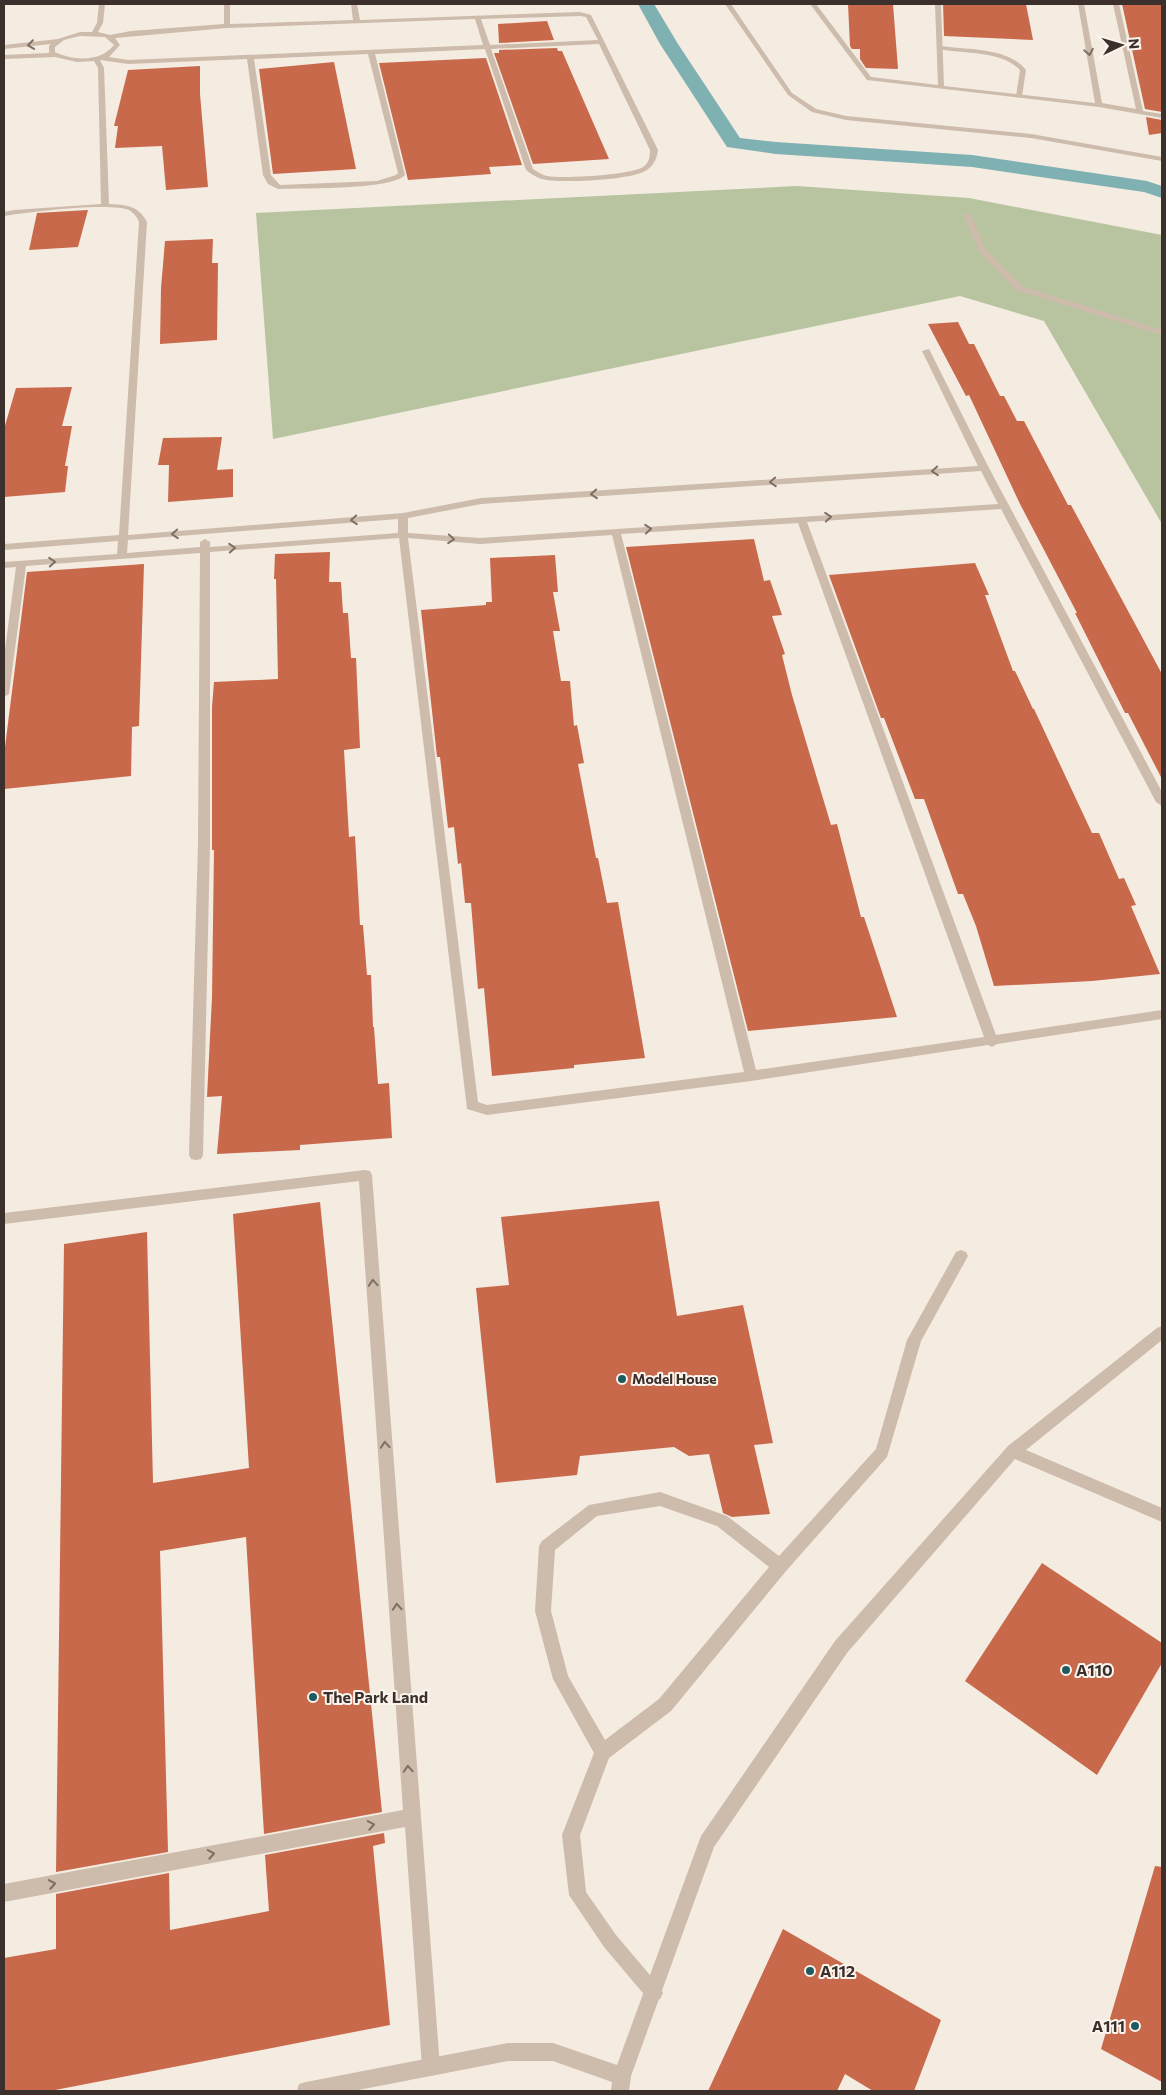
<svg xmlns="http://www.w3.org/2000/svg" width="1166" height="2095" font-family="Commissioner,sans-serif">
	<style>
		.green { fill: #b8c4a0 }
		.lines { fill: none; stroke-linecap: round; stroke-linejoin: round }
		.canal { fill: #7fb0b2; fill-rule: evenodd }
		.building { fill: #c8694b }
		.service { fill: #cdbbac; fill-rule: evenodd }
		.minor { fill: #cdbbac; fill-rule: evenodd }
		.oneway { stroke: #7d6f65 }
		.poi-dot { fill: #1f5a5e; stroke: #fbf5ee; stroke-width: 2 }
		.labels { text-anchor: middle; stroke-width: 4; stroke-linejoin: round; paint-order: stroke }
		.poi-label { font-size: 14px; font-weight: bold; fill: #3b302b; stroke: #fbf5ee; text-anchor: start }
		.near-poi-label { font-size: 16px; font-weight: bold; fill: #3b302b; stroke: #fbf5ee; text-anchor: start }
	</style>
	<rect width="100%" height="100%" fill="#f4ebe1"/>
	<path class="green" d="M797,186l172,12 193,37v289l-118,-203 -84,-25 -687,143 -17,-226z"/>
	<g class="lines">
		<path class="canal" d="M638,4h16l24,40 62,94 36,4 196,13 175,26 15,5v12l-18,-6 -172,-25 -196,-13 -49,-7 -67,-103z"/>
	</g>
	<g class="building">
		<path d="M848,4h45l5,65 -32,-1 -6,-9v-10h-8l-2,-3z"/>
		<path d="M943,4h83l7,36 -89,-4z"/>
		<path d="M1122,4h40v108l-17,-3z"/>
		<path d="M547,21l7,19 -55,3 -1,-19z"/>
		<path d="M557,48l1,3h4l47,108 -76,5 -39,-111h5v-3z"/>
		<path d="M486,58l36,107 -33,2 2,7 -83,6 -29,-117z"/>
		<path d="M334,62l22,107 -83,5 -14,-105z"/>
		<path d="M200,66v28l8,93 -42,3 -4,-44 -47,2 3,-22h-4l14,-56z"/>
		<path d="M1146,117l16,3v13l-13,2z"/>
		<path d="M88,210l-10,37 -49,3 8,-37z"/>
		<path d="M213,239l-1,24h6l-1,77 -57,4 1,-56 4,-47z"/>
		<path d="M958,322l11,22h5l26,52h4l13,25h7l44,84h3l91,169v105l-34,-66h-3l-50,-100h2l-57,-109 -51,-109 -3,1 -38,-72z"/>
		<path d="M72,387l-10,39h10l-7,40h3l-3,26 -61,5v-68l12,-41z"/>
		<path d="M222,437l-5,33 16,-1v28l-65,5 1,-37h-11l5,-27z"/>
		<path d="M754,539l10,42 6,-1 12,35 -10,1 13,38 -3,1 10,40 39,130 6,-1 24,93h3l33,100 -149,14 -122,-484z"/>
		<path d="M330,552l-1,30h12l2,31h5l3,45h5l4,90 -16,2 5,87 6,-1 5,89h3l4,50h4l2,52h1l4,57 11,-1 3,55 -92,7v5l-83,4 5,-58 -15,1 5,-100 2,-147h-2v-143l2,-25 64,-3 -2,-100h-2l1,-25z"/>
		<path d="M555,555l3,37h-5l7,39h-7l8,50h9l4,45 3,-1 7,38 -6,1 18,94h2l9,45 11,-1 27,156 -71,7v3l-82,8 -8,-88 -6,1 -7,-86h-6l-4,-40 -3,1 -4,-37 -6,1 -8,-71h-3l-16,-147 65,-5v-3h6l-2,-44z"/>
		<path d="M975,563l14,32h-4l28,76h2l18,38h1l58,124h7l20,46 5,-1 12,27 -5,1 29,68 -68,7 -98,5 -18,-60 -13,-32h-5l-34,-95h-9l-31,-81h-3l-52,-143z"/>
		<path d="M144,564l-5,162 -7,1 -1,49 -127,13v-34l23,-183z"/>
		<path d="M659,1201l18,115 66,-11 30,138 -19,2 16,69 -38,3 -9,-4 -14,-59 -20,2 -15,-9 -94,9 -3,19 -81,8 -20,-195 33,-3 -8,-68z"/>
		<path d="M320,1202l62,610 -118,22 -18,-297 -86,14 8,301 -112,20 8,-628 83,-12 6,251 96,-15 -16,-254z"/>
		<path d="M1042,1563l120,80v20l-65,112 -132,-94z"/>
		<path d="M384,1833l1,10 -12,3 17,179 -340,66h-46v-133l52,-9v-55l113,-21 1,57 99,-19 -4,-56z"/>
		<path d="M1155,1866l7,1v215l-61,-33z"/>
		<path d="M783,1929l158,91 -27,71h-41l-28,-17 -8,17h-129z"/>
	</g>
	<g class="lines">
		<g class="service">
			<path d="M940,46c27,4 68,1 86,24l-4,26 -3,2 -3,-2 4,-26c-19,-20 -57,-16 -82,-21l-1,-1z"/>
			<path d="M365,1170l5,1 2,4 68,892 -2,7 -7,2 -7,-2 -2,-7 -17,-240 -401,75v-18l399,-74 -44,-629 -355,43v-11z"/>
			<path d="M961,1250l5,2 2,4 -47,85 -34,116 -101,114 -115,140 -62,47 -29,77 6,57 30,43 44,52 3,6 -3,6 -6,3 -6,-3 -44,-52 -35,-52 -7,-60 32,-82 -41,-74 -18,-68 4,-65 3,-5 47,-36 71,-13 67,24 52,40 97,-107 31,-109 49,-88zM660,1506l57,20 52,41 -110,132 -54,41 -37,-64 -17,-65 4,-61 42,-34z"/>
		</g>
		<g class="minor">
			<path d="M99,4h6l-2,19 -5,9 12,3 21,-4 93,-7v-20h6v20l123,-4 -2,-16h6l3,16 220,-8 11,3 67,135c-1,8 -4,15 -11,20 -14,10 -81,13 -100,10 -8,-1 -15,-5 -21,-10l-41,-121 -110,5 30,121c-12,15 -105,13 -127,14l-10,-5 -5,-9 -16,-116 -119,5 -28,-4 4,8 5,136c17,1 29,1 38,18l-19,313 275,-22 78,-15 497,-32 -56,-115 7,-2 60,119 173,324v14l-6,-4 -155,-293 -194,13 189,513 166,-25v9l-165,25 -5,3 -4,-2 -237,36 -264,34 -20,-6 -68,-571 -189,14v291l-7,312 -2,4 -5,1 -5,-1 -2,-4 9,-312 2,-290 -174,13 -17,128 -5,3v-40l12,-90 -12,1v-6l113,-8 1,-13 -114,9v-6l115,-9 20,-313c-2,-5 -5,-9 -10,-12 -19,-8 -102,2 -125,6v-4l10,-2 87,-6 -3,-136 -4,-7 -17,1 -22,-5 -51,2v-4l45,-2v-7l2,-2 -47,5v-4l54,-6 22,-7h12l5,-9zM580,16l6,1 12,23 -108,5 -9,-26zM475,19l8,26 -355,15 -19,-3 11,-12 -5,-7 112,-10zM80,36l25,1 9,8c-13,17 -40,16 -59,7v-5l9,-7zM599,44l51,106c0,7 -1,13 -7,17 -13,8 -80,12 -96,9 -5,-1 -9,-4 -14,-7l-42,-120zM368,54l30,119 -2,2 -19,6 -97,4 -9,-10 -17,-116zM981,471l17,33 -518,34 -72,-5v-15l73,-14zM398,519v14l-188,14v-5l-5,-3 -5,3v5l-73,6 1,-13zM798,523l186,514 -228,33 -135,-536zM612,535l132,537 -257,33 -9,-3 -70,-564 72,6z"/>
			<path d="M725,4h6l61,89 24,16 30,7 185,18 131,23v4l-131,-23 -185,-18 -34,-8 -24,-17z"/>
			<path d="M810,4h6l55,73 67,8 -3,-81h6l3,82 151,17 -17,-99h6l18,99 34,6 -23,-105h6l24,107 19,3v4l-63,-11 -232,-27z"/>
			<path d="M964,213l7,2 15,35 36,36 140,44v5l-146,-45 -36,-37 -17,-38z"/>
			<path d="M1162,1326v14l-136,110 136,58v14l-147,-63 -168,194 -133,194 -83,229 -2,15h-18l1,-9 -59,-21h-45l-155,30h-56l2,-7 7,-2 202,-39h45l64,22 84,-229 134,-195 173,-195 149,-118z"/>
		</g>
	</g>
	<defs><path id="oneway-chevron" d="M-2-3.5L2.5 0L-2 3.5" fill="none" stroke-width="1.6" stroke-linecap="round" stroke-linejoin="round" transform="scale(1.25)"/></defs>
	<g class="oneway">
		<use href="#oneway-chevron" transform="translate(31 45) rotate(172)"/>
		<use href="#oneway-chevron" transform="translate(1089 52) rotate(80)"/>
		<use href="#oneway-chevron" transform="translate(935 471) rotate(176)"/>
		<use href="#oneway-chevron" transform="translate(773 482) rotate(176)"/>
		<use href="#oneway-chevron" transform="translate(594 494) rotate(176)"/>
		<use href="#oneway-chevron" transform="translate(828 517) rotate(-4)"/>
		<use href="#oneway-chevron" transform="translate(354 520) rotate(176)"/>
		<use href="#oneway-chevron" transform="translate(648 529) rotate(-4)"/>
		<use href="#oneway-chevron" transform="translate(175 534) rotate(176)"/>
		<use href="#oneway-chevron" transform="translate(451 539) rotate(4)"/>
		<use href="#oneway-chevron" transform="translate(232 548) rotate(-4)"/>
		<use href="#oneway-chevron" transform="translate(52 562) rotate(-4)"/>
		<use href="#oneway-chevron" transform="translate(373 1283) rotate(-94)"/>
		<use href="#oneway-chevron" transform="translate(385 1445) rotate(-94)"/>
		<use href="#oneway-chevron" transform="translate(397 1607) rotate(-94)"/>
		<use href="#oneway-chevron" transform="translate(408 1769) rotate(-94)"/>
		<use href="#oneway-chevron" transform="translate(371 1825) rotate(-10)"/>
		<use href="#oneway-chevron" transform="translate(211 1854) rotate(-10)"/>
		<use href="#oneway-chevron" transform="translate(52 1884) rotate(-10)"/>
	</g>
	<g class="poi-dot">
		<circle cx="622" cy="1379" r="5"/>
		<circle cx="1066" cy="1670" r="5"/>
		<circle cx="313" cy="1697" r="5"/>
		<circle cx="810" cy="1971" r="5"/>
		<circle cx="1135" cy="2026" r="5"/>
	</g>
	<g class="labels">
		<g class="poi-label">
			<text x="632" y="1384">Model House</text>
		</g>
		<g class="near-poi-label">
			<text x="1076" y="1676">A110</text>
			<text x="323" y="1703">The Park Land</text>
			<text x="820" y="1977">A112</text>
			<text x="1125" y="2032" text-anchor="end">A111</text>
		</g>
	</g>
	<rect width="1166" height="2095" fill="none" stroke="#3b302b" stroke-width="10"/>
	<g transform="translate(1121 45) rotate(85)" stroke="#fbf5ee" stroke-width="4" paint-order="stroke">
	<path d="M0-4L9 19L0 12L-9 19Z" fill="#3b302b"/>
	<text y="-8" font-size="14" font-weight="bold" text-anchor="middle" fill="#3b302b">N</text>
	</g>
</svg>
